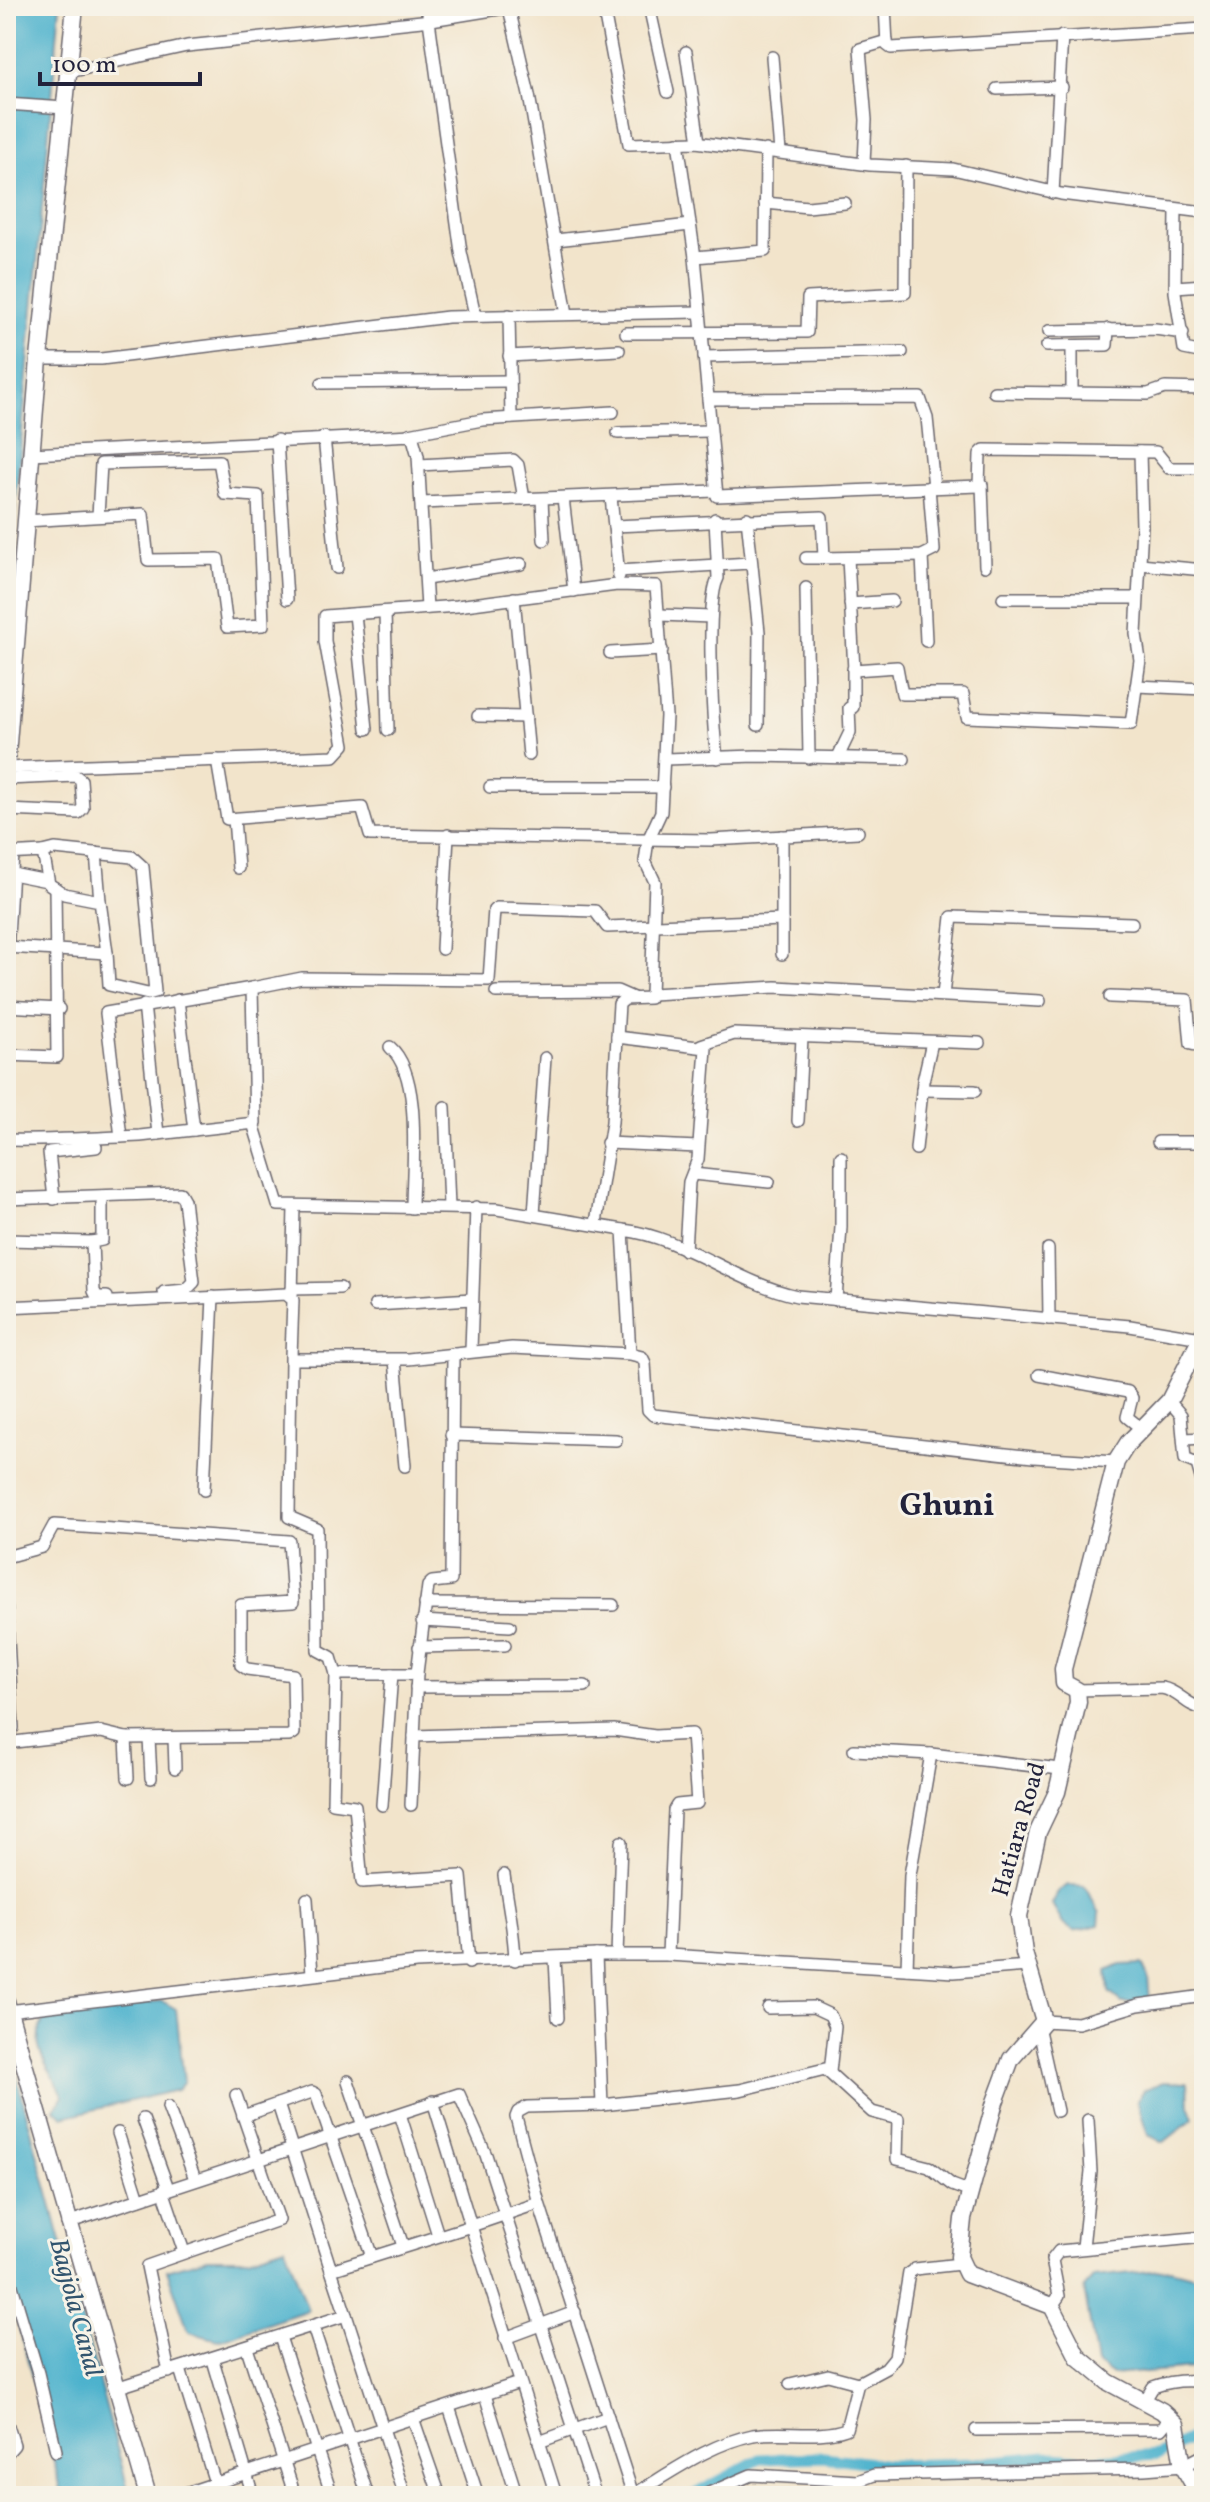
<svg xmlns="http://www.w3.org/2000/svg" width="1210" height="2502" font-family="Vollkorn,serif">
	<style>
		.water { fill: #4eb2cd; stroke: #386a84; stroke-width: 2 }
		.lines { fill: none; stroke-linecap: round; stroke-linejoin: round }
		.canal { stroke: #4eb2cd; stroke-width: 11 }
		.street-casing { stroke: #6b666d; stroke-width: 14 }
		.secondary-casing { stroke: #6b666d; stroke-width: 19 }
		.street { stroke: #fff; stroke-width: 11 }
		.secondary { stroke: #fff; stroke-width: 16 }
		.labels { text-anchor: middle; stroke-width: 6; stroke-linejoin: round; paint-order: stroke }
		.street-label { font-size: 24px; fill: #22223b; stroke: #f7f3e8 }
		.water-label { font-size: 26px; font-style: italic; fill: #31546e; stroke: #f7f3e8 }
		.district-label { font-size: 32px; font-weight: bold; fill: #22223b; stroke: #f7f3e8 }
	</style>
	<rect width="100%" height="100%" fill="#f7f3e8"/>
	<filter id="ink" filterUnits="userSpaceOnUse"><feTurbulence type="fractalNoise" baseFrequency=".0125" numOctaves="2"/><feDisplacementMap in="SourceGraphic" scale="16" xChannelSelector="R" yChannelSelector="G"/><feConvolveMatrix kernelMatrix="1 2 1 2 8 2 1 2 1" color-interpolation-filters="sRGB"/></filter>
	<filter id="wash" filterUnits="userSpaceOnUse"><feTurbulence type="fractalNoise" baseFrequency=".006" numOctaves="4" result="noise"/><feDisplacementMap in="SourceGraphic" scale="32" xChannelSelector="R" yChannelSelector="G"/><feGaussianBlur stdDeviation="1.8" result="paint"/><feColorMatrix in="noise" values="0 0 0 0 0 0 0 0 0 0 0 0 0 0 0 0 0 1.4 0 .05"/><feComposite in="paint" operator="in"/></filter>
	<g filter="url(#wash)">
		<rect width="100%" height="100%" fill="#f2e4cb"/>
		<g class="water">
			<path d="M10,6h50l-54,605v-566z"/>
			<path d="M1068,1885l16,1 16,27 -1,12 -25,6 -11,-7 -11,-20 7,-13z"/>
			<path d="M1142,1964l6,13 2,26h-28l-13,-11 -2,-21 13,-6z"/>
			<path d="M162,2001l14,8 8,73 -7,8 -114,27 -9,-8 10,-12c-16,-35 -38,-46 -17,-85z"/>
			<path d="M6,2038l124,458h-67l-57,-218z"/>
			<path d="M1163,2082l25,1 1,22 5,13 -30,24 -16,-7 -11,-34 7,-11z"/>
			<path d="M285,2246l23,64 -90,30 -29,-8 -22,-62 41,-12h40z"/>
			<path d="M1170,2269l34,9v89l-92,8 -15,-11 -13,-76 10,-11z"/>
		</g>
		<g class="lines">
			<path class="canal" d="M691,2496l69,-37 63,-2 66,8 85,-2 71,-7 39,4 73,-5 47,-23"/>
		</g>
	</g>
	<g filter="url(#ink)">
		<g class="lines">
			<g class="street-casing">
				<g id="street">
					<path d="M427,6l34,246 14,63"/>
					<path d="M603,6l26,138 67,-2 174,23 83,4 108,25 143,18"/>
					<path d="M649,6l19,86"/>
					<path d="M885,6l2,39 4,3 313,-19"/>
					<path d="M509,8l20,87 38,219"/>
					<path d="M686,52l13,90"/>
					<path d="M772,57l8,95"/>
					<path d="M69,72l118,-26 244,-26 86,-14"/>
					<path d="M997,89l65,-2"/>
					<path d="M6,104l59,4"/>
					<path d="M678,142l17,115 22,239 262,-10 1,-32 4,-4 172,2 13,16h35"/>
					<path d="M864,164l2,-44 -6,-71 27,-8"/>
					<path d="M1053,193l9,-157"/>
					<path d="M765,203l43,4 37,-4"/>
					<path d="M1176,209l-1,83 9,57 20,4"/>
					<path d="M556,240l134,-15"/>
					<path d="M695,257l70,-6 1,-101"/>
					<path d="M1175,287l29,-2"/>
					<path d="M509,315l2,103"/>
					<path d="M1049,331l106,-2 28,4"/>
					<path d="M626,333l181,-1 1,-34 97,-5 1,-127"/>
					<path d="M1047,346l60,-1 1,-16"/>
					<path d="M1072,346v46"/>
					<path d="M509,356l110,-6"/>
					<path d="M704,357l198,-5"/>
					<path d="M39,359h62l347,-42 250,-5"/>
					<path d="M322,383l188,-2"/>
					<path d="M994,392l154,2 17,-6 39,1"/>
					<path d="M708,399l212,-1 7,20 7,69"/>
					<path d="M618,433l91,-2"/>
					<path d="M409,434l73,-14 131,-8"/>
					<path d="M324,437l13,131"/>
					<path d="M277,440l10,159"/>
					<path d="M31,454l381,-19 6,21 9,152"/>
					<path d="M419,465l94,-5 5,5 6,34"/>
					<path d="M982,485l3,81"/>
					<path d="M611,497l8,79"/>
					<path d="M563,498l11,93"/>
					<path d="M542,499l2,41"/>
					<path d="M421,503l294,-12"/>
					<path d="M747,518l12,114 -1,93"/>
					<path d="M715,519l3,59c-13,24 -5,148 -1,180"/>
					<path d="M25,521l118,-7 5,46 70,-1 9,68 36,-2 -5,-129 -33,-2 -6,-33 -118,3 -3,52"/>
					<path d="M614,526l208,-9 2,41 98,-2 12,-6 -5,-63"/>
					<path d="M922,556l4,85"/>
					<path d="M806,558h18"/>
					<path d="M848,558l6,112 43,-3 5,27h61l4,23 164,7 9,-64 -4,-26 6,-108 -2,-74"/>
					<path d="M1140,564l64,6"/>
					<path d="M618,571l132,-8"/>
					<path d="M426,579l95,-15"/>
					<path d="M806,588l3,170"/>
					<path d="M514,598l15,157"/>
					<path d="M1003,598h134"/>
					<path d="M850,604l42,-3"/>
					<path d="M385,612l3,118"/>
					<path d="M355,614l12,115"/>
					<path d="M660,615l51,2"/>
					<path d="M610,653l52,-3"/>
					<path d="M853,669v38"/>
					<path d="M1136,686l68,3"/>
					<path d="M478,716l48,1"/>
					<path d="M838,757l12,-25 -1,-24"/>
					<path d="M665,759l91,-3 148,3"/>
					<path d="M217,760l10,59 135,-11 8,27 341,5 147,-8"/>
					<path d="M6,768l328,-12 10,-11 -19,-104v-25l132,-10 160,-21 39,1 10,130 -5,96 -13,28 -3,21 10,21 -4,112 -2,4 -24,1 -6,5 -7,118 -16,101"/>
					<path d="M6,779l70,-3 5,4 2,28 -5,5 -72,-3"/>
					<path d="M490,787h173"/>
					<path d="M234,819l4,49"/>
					<path d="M43,852l12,-3 77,8 11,10 12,125 -7,2 -39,-9 -2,-32"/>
					<path d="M96,853l4,48"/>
					<path d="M6,854l37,-2 6,32 15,10 36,7 7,52 -101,-6"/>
					<path d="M12,874l35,7"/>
					<path d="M442,949l6,-114"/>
					<path d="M782,954v-118"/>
					<path d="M6,969l7,-115"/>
					<path d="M252,988l50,-10 187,2 5,-70 3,-2 98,3 12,16 175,-7"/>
					<path d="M496,992l121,-1 16,7"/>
					<path d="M651,994l125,-7 264,14"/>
					<path d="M943,995l9,-78 180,6"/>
					<path d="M1110,997l77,3 4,44 13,3"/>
					<path d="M178,1000l16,130"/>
					<path d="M144,1005l14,129"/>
					<path d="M6,1006l53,3"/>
					<path d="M617,1037l89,11 -8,111 -9,23 -4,68"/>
					<path d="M701,1045l33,-11 245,9"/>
					<path d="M390,1047c33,29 22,119 22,161"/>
					<path d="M6,1055l51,2 -2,-169"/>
					<path d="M922,1090l53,1"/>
					<path d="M445,1107l4,100"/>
					<path d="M798,1121l4,-84"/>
					<path d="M253,1123l25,82 219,4 126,21 7,124"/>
					<path d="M6,1140c45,1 89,-2 134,-4l115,-13 -3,-135 -146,25 15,124"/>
					<path d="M1158,1142h46"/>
					<path d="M607,1143l91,4"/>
					<path d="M916,1149l7,-68 9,-39"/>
					<path d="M693,1174l76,8"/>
					<path d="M102,1196v44l-10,2 2,49 3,6h10"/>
					<path d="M6,1199l174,-6 4,7 10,82 -8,8 -22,2"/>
					<path d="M54,1199l-5,-47 47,-5"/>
					<path d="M534,1214l11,-156"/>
					<path d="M623,1230c61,7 113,53 174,66l333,30 71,12"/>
					<path d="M6,1240l86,2"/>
					<path d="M1048,1249l1,70"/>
					<path d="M292,1289l48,-1"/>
					<path d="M292,1297l2,-91"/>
					<path d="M836,1300l5,-73v-70"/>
					<path d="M375,1305l97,-6"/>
					<path d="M6,1307l280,-13 7,6 -2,56 4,3h113l104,-11 118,6 12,3 3,6 3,47 5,5 380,42 83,5"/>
					<path d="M471,1350l5,-143"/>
					<path d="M291,1358l-2,159 28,12 1,121 13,7 5,17"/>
					<path d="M395,1360l10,106"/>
					<path d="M1039,1375l89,17 4,6 -5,19 15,12"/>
					<path d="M1169,1401l12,14 4,44 12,5 7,24"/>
					<path d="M451,1435l165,5"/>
					<path d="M1185,1439l19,-1"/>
					<path d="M204,1490l9,-193"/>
					<path d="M6,1557l36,-10 12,-22 235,16 4,61 -52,3v60l6,4 46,6 1,58 -5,3 -163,2 -25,-6 -95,11"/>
					<path d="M6,1604l7,124 -7,1"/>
					<path d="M425,1604l188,1"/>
					<path d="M422,1621l88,5"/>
					<path d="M419,1647l86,-2"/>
					<path d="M417,1674h-81l-3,129 22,3 7,76 99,-6 8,87"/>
					<path d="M416,1687l169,-1"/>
					<path d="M1077,1690l85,-2c17,3 24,18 42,21"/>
					<path d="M414,1736l200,-6 41,6 37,-2 5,69 -20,2 -3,5 -6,145"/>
					<path d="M126,1738l2,40"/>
					<path d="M149,1738l2,40"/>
					<path d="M174,1738l1,30"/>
					<path d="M854,1750l77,4 -21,121 -3,94"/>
					<path d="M931,1754l129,15"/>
					<path d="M382,1805l10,-131"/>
					<path d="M411,1805l6,-132 11,-87 4,-4 19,-2 2,-226"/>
					<path d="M504,1875c4,30 10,55 11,85"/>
					<path d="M307,1899l5,75"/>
					<path d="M596,1955l6,150"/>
					<path d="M617,1955l4,-113"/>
					<path d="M555,1958l3,60"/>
					<path d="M768,2008l45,-1 17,8 5,11 -5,46"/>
					<path d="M8,2011l408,-48 180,-8h72l286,17 73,-6"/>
					<path d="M1044,2021l34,2 60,-18 66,-9"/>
					<path d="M1038,2026l19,85"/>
					<path d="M348,2081l55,165"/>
					<path d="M433,2101l38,125 68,-23"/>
					<path d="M278,2104l53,166"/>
					<path d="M168,2107l27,72"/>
					<path d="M400,2114l38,121"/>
					<path d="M243,2116l69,-24 4,2 56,163"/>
					<path d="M143,2119l25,69"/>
					<path d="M118,2133l21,66"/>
					<path d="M163,2190l21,62"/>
					<path d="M67,2223l392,-129 27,61 108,336"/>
					<path d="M1083,2247l8,-75 -3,-52"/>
					<path d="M6,2266l32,107 18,78"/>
					<path d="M1052,2306l7,-10 -7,-36 7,-9 145,-14"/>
					<path d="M346,2315l59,181"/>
					<path d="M313,2327l55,169"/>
					<path d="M280,2337l52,159"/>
					<path d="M505,2338l70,-26"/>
					<path d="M247,2348l48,148"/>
					<path d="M213,2360l40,136"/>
					<path d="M180,2369l39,127"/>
					<path d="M169,2372l-22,-106 132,-46 -43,-125"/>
					<path d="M790,2384l38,-9 30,8"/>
					<path d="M119,2387l227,-72 -15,-45 140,-44 85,269"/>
					<path d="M485,2395l32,101"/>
					<path d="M1144,2402l9,-15c17,-6 33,-8 51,-5"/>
					<path d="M449,2407l29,89"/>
					<path d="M413,2418l27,78"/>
					<path d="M6,2420l8,25 -8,9"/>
					<path d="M976,2430l185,-1 9,-11"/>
					<path d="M539,2442l69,-25"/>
					<path d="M633,2495l-94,-292 -23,-86 2,-5 9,-5 75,-2 138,-15 85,-21 47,43 26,7 -1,40 32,8 23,18 19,7"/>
					<path d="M177,2496l342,-113"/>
					<path d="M631,2496c38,-22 78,-52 122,-61 30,-5 65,4 93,-6l12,-46 28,-15 9,-11 14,-84 6,-4 45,-5"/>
					<path d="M702,2496l49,-21 107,6"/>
					<path d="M855,2496l3,-15 16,-6 270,-6 39,-3 21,-11"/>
				</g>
			</g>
			<g class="secondary-casing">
				<g id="secondary">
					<path d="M6,768l33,-409 36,-353"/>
					<path d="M6,2001l142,495"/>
					<path d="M1200,2496l-17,-30 -7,-42 -14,-13 -54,-29 -30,-25 -26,-51 -85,-32 -8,-17 4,-38 32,-117 16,-43 33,-38 -20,-68 -5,-37 19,-84 19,-40 21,-90 -1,-12 -13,-7 -1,-14 53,-207 12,-19 41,-42 35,-69"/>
				</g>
			</g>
			<use href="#street" class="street"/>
			<use href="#secondary" class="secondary"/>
		</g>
	</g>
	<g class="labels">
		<g class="street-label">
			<text transform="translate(1018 1829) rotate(-74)" y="8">Hatiara Road</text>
		</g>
		<g class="water-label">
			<text transform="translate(77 2307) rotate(75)" y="9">Bagjola Canal</text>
		</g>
		<g class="district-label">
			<text x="947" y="1515">Ghuni</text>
		</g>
	</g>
	<rect width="1210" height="2502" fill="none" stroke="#f7f3e8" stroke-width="32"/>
	<path d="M40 72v12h160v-12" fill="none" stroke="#22223b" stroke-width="4"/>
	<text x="52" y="72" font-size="24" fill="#22223b" stroke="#f7f3e8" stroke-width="6" paint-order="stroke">100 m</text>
</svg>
